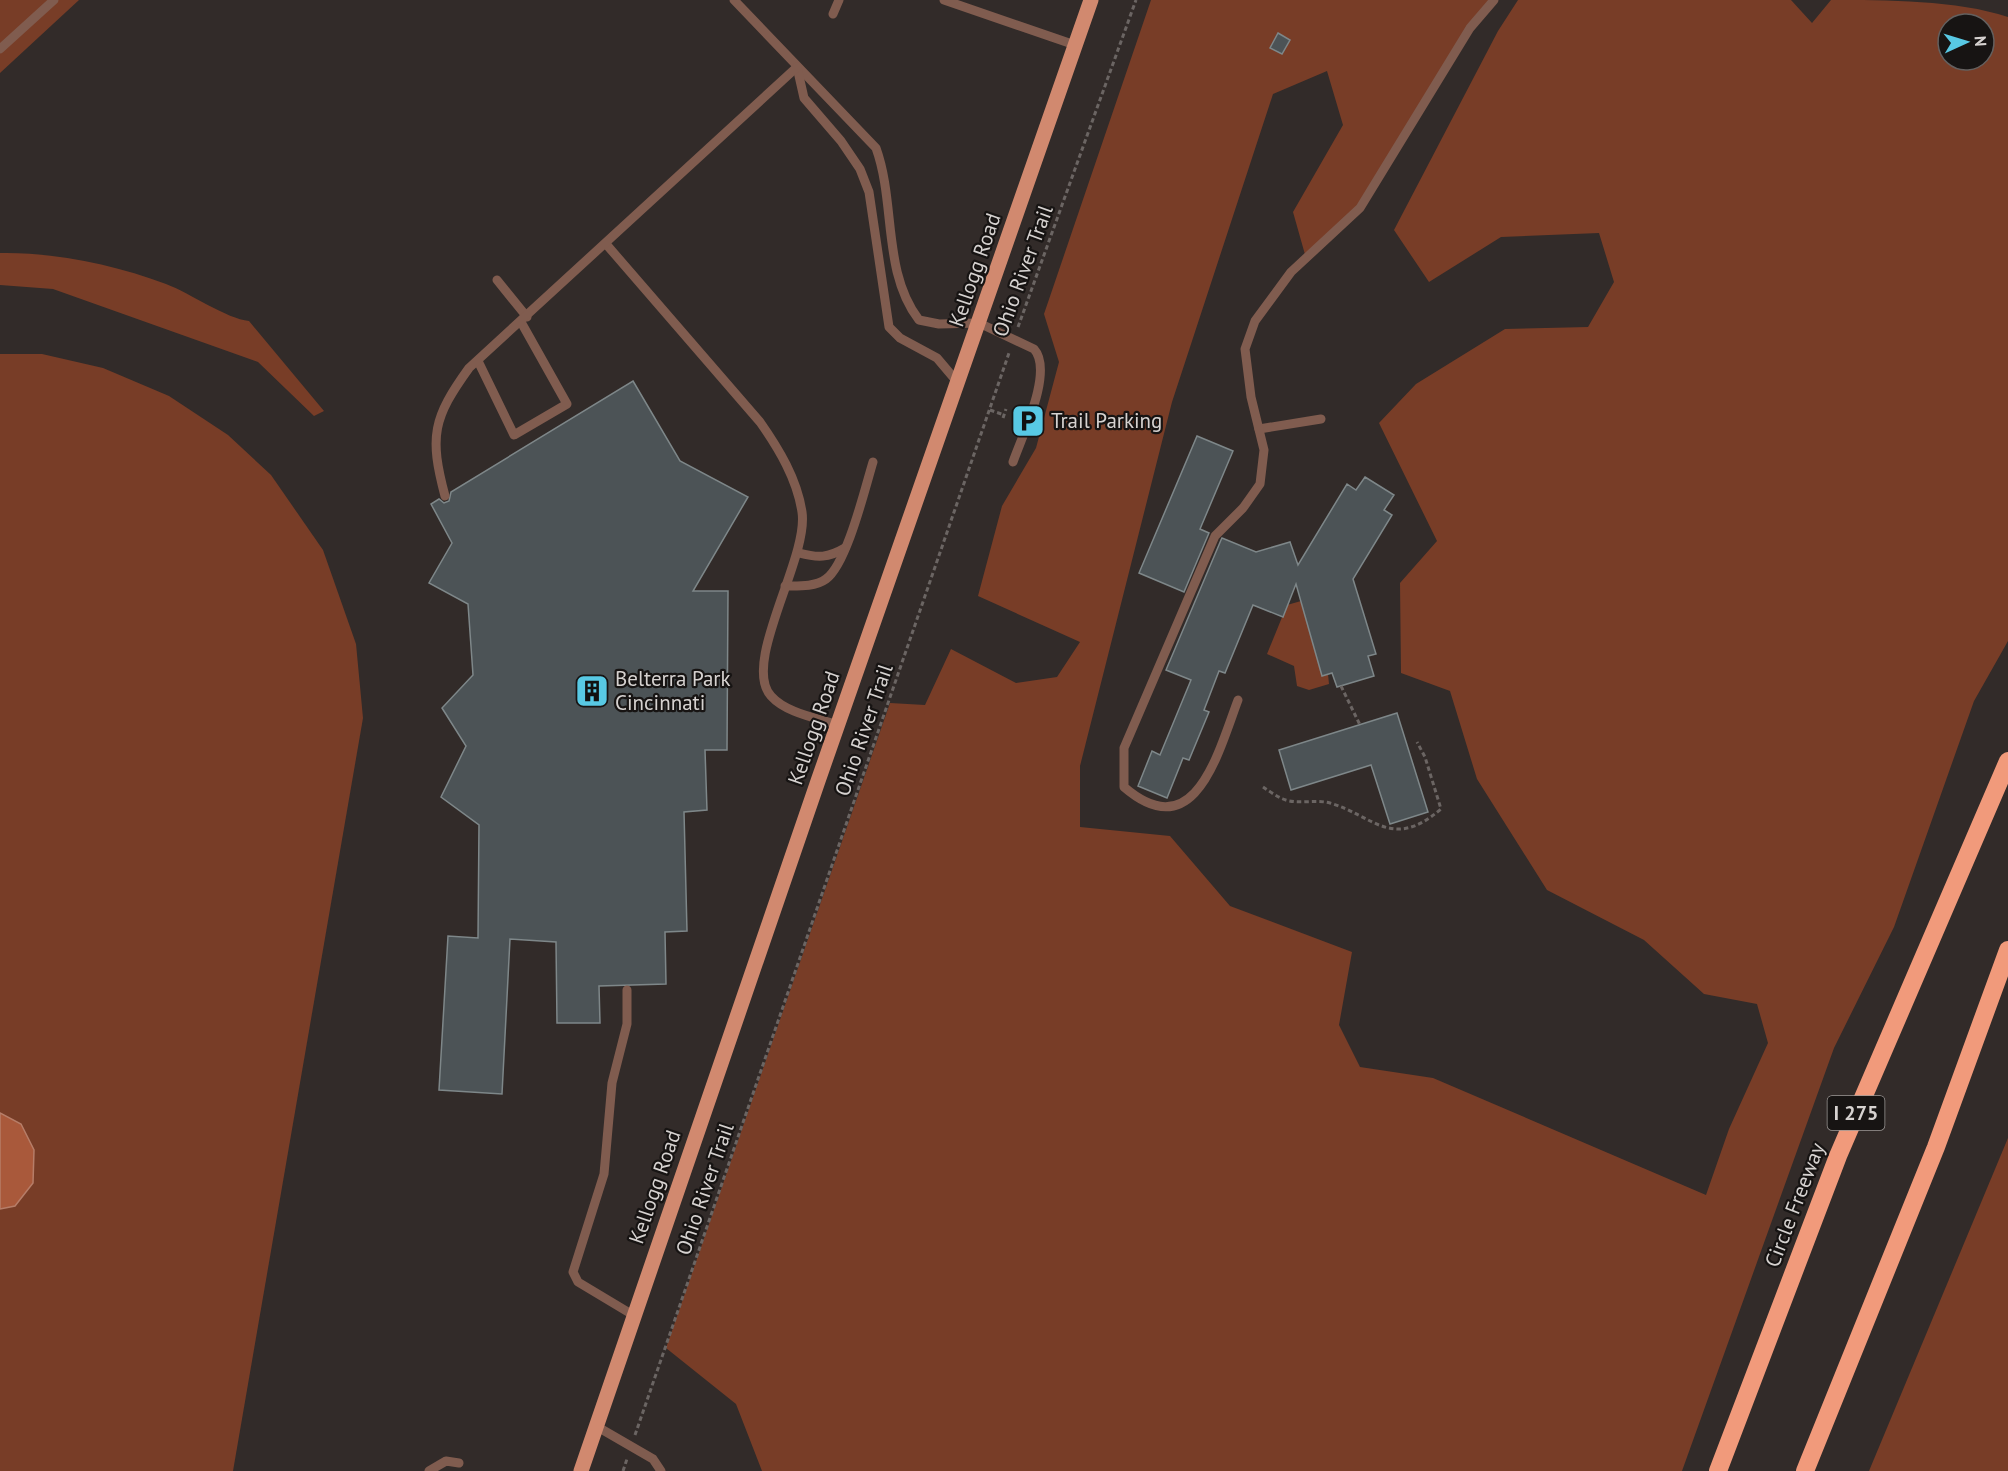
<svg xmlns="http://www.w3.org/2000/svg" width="2008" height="1471" font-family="'PT Sans',sans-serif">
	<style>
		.green { fill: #783d27; fill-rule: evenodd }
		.water { fill: #a9593b; stroke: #b67d68; stroke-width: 1.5 }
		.building { fill: #4c5356; stroke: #7e8789; stroke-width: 1.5 }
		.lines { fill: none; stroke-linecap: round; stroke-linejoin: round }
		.path { stroke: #6b6563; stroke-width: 3; stroke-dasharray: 4.5 3; stroke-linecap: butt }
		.service { stroke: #805c4f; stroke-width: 9 }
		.primary { stroke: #d1896f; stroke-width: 15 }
		.motorway { stroke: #f19a7b; stroke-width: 18 }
		.labels { text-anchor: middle; stroke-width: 4.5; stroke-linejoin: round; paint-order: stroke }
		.shield { fill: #171413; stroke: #9d9997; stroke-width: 1.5 }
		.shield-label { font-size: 20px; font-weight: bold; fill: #d6d2d0 }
		.street-label { font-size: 21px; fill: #d6d2d0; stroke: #171413 }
		.poi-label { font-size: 21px; fill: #d6d2d0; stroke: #171413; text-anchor: start }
	</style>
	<rect width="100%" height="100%" fill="#322b29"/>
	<g class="green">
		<path d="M0,0h79l-79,73z"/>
		<path d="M1151,0h343l-24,28 -110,180 -54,50 -13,-46 50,-87 -16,-54 -54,23 -101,308 -92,364v61l90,9 60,70 122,46 -13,73 21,42 73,11 273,117 23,-66 39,-86 -11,-39 -53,-10 -60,-54 -97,-50 -70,-111 -27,-88 -49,-18 -1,-90 37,-42 -58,-118 37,-39 89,-55 83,-2 26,-45 -15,-49 -98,4 -72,45 -35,-52 104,-199 20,-31h273l21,23 19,-23c55,0 126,0 177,17v624l-34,60 -80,226 -60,121 -152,423h-920l-26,-67 -70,-56 224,-645 35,2 26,-56 65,34 41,-6 23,-35 -102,-46 24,-90 34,-58 23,-86 -15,-48zM1948,24h36v36h-36z"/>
		<path d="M0,253c55,-1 115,12 166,31 24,9 61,35 83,37l75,90 -10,5 -56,-54 -205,-73 -53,-4z"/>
		<path d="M0,354h42l61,14 66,28 59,39 43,40 52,75 33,94 7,74 -130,753h-233z"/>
		<path d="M1301,601l21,75 6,-2 1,10 -20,6 -12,-4 -3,-20 -27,-12 20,-49z"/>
		<path d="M2008,1138v333h-139z"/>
	</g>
	<path class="water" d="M0,1113l21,11 13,26 -1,33 -18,23 -15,3z"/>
	<g class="building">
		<path d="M1278,33l12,7 -8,14 -12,-6z"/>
		<path d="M633,381l47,80 68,36 -55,94h35l-1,159h-22l2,60 -23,2 3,119 -22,1 1,52 -67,2 1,37h-43l-1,-81 -46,-3 -8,155 -63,-4 9,-154 30,2 1,-113 -38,-28 25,-51 -24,-38 31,-33 -5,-71 -39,-21 23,-40 -21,-39 8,-5 5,4 5,-2 2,-9z"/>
		<path d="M1197,436l36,15 -33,78 9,4 -25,59 -45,-19z"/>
		<path d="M1365,477l29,18 -10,15 8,5 -39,64 23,75 -8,2 6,20 -37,11 -5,-14 -10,3 -26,-92 -13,33 -30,-12 -28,68 -6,-2 -15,39 5,2 -20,48 -6,-2 -16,40 -29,-12 14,-35 8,4 31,-75 -25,-10 55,-130 1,-2 34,14 34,-10 8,23 49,-81 9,6z"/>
		<path d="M1397,713l31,99 -38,12 -19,-59 -80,25 -12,-40z"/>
	</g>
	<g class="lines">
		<g class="path">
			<path d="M1018,327l118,-327"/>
			<path d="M990,410l14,5"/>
			<path d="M1003,418l3,-9"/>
			<path d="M1341,686l19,39"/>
			<path d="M1263,787c6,4 13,9 20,12 14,6 32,0 47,4 44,13 62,48 111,6l-16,-52 -8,-15"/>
			<path d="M635,1435l374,-1082"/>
			<path d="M623,1471l4,-12"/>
		</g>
		<g class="service">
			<path d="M734,0l142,148c20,55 6,124 43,172l20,4 40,-1 55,26c20,22 -12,87 -21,113"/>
			<path d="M944,0l131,45"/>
			<path d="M833,14l6,-14"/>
			<path d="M0,49l54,-49"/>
			<path d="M797,67l7,31 37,43 19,28 9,23 20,135 11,11 37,20 22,26"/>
			<path d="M606,244l154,178c19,27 37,57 42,90 7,46 -61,151 -31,184 15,17 46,22 67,29"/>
			<path d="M497,280l30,37"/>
			<path d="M478,361l36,74 53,-31 -46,-82"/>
			<path d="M1259,429l62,-10"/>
			<path d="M445,496c-16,-60 -12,-78 24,-128l328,-301"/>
			<path d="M799,553c19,5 29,5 46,-5"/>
			<path d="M785,586c14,0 30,1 41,-7 21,-15 39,-91 47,-117"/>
			<path d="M1238,700c-20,53 -43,148 -114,87v-39l91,-212 28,-28 17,-24 4,-34 -13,-53 -6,-48 10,-28 36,-49 69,-64 110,-180 24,-28"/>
			<path d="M627,990v34l-15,59 -8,91 -31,98 5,10 55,33"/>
			<path d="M596,1426l57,33 8,12"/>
			<path d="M429,1471l17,-10 13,2"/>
		</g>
		<path class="primary" d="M581,1471l237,-690 273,-781"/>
		<g class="motorway">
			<path d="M1718,1471l120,-315 170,-395"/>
			<path d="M1805,1471l131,-324 72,-197"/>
		</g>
	</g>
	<defs>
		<g id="parking-square" transform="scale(1.725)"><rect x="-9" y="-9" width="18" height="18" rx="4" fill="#58c9e4" stroke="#171413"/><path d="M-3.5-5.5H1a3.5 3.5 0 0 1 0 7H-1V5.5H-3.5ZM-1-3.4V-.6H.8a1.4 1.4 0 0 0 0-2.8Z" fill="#111"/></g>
		<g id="building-square" transform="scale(1.725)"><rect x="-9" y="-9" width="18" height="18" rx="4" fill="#58c9e4" stroke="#171413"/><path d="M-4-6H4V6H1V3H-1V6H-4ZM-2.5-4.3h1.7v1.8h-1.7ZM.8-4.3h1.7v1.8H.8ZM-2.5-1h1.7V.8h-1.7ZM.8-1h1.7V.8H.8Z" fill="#111"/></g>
	</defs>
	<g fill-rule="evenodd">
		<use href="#parking-square" x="1028" y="421"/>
		<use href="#building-square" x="592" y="691"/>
	</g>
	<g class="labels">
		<rect class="shield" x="1827.5" y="1096" width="57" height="34" rx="4.5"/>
		<g class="shield-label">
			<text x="1856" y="1120">I 275</text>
		</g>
		<g class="street-label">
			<text transform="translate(975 270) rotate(-71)" y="7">Kellogg Road</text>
			<text transform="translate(1023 271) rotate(-70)" y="7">Ohio River Trail</text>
			<text transform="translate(814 728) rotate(-71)" y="7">Kellogg Road</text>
			<text transform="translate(864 730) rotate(-71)" y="7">Ohio River Trail</text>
			<text transform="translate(655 1187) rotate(-71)" y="7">Kellogg Road</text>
			<text transform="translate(705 1189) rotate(-71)" y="7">Ohio River Trail</text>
			<text transform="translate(1795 1205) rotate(-69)" y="7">Circle Freeway</text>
		</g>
		<g class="poi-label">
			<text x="1051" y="428">Trail Parking</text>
			<text x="615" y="686">Belterra Park<tspan x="615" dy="24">Cincinnati</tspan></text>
		</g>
	</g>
	<g transform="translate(1966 42) rotate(86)"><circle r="28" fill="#171413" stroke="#63605f" stroke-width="1.5"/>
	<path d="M0-4.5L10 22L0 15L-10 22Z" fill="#58c9e4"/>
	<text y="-9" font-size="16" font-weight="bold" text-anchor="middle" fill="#d6d2d0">N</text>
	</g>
</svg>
